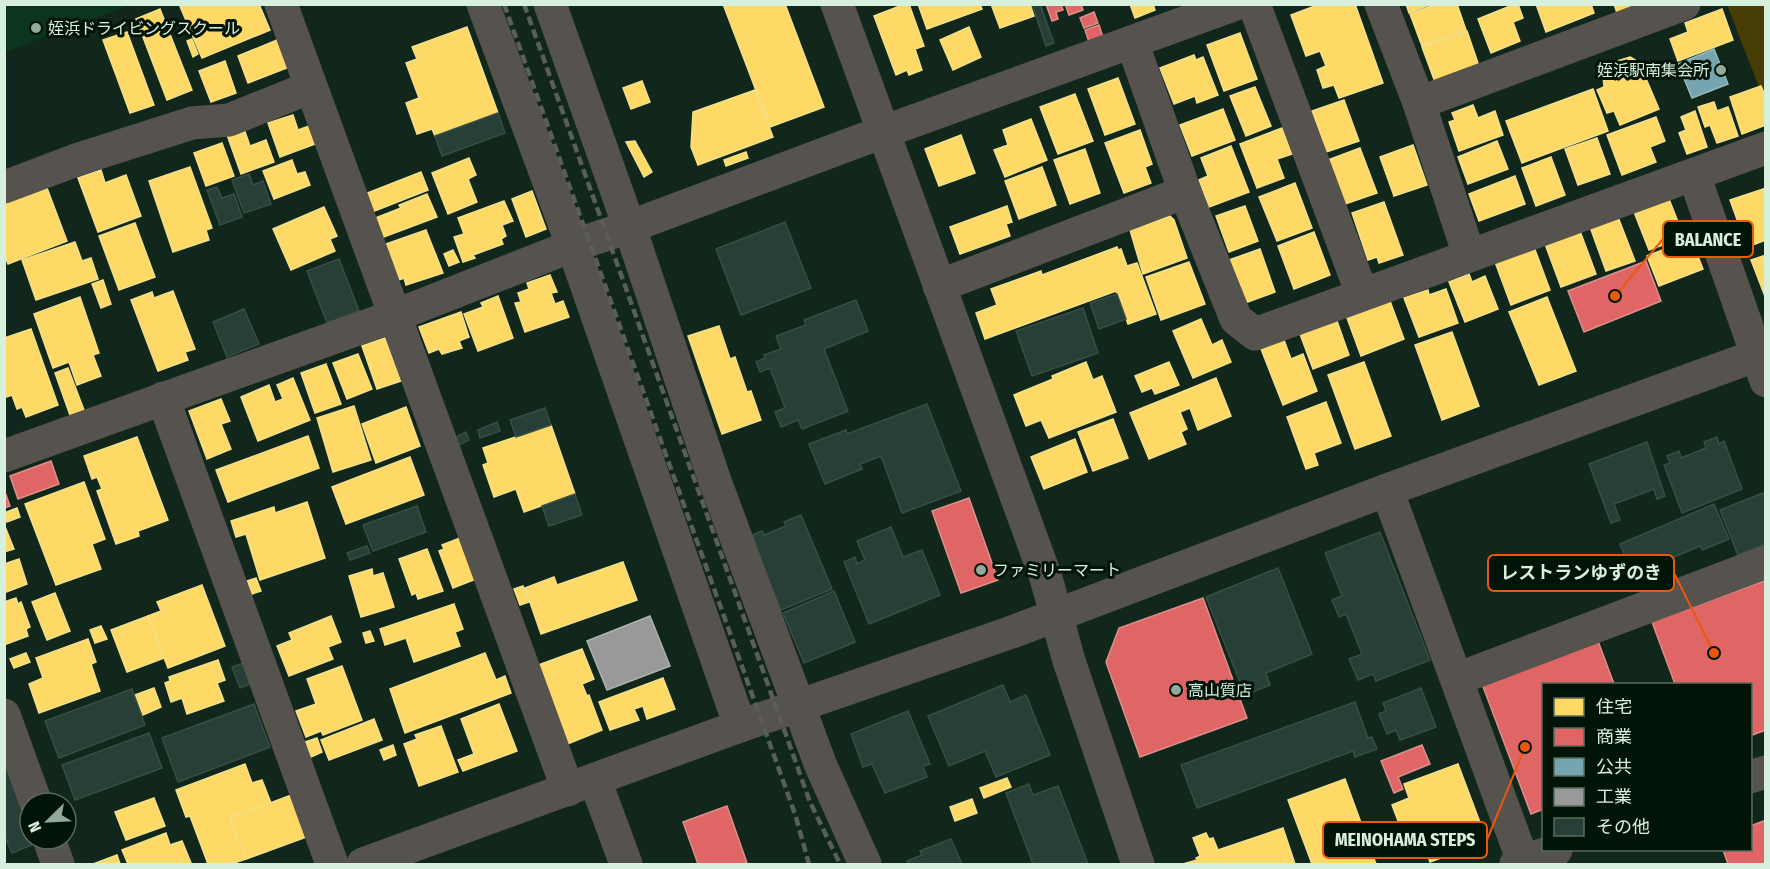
<svg xmlns="http://www.w3.org/2000/svg" width="1770" height="869" font-family="'Fira Sans Condensed','Noto Sans JP',sans-serif">
	<style>
		.built { fill: #0b351e }
		.green { fill: #473d04 }
		.homes { fill: #ffd966; stroke: #f3e08a; stroke-width: 1.5 }
		.shops { fill: #e06666; stroke: #dd8f8a; stroke-width: 1.5 }
		.public { fill: #76a5af; stroke: #93bcbd; stroke-width: 1.5 }
		.industry { fill: #999; stroke: #acb3ae; stroke-width: 1.5 }
		.building { fill: #273f36; stroke: #374e45; stroke-width: 1.5 }
		.lines { fill: none; stroke-linecap: round; stroke-linejoin: round }
		.minor { stroke: #56524e; stroke-width: 33 }
		.rail { stroke: #595e58; stroke-width: 4.5; stroke-dasharray: 9 4.5; stroke-linecap: butt }
		.poi-dot { fill: #92aa9a; stroke: #021408; stroke-width: 2 }
		.labels { text-anchor: middle; stroke-width: 6; stroke-linejoin: round; paint-order: stroke }
		.poi-label { font-size: 16px; fill: #d7f0de; stroke: #021408; text-anchor: start }
		.leader { fill: none; stroke: #e8590c; stroke-width: 2 }
		.callout-dot { fill: #e8590c; stroke: #021408; stroke-width: 2 }
		.callout { fill: #021408; stroke: #e8590c; stroke-width: 2 }
		.callout-label { font-size: 18px; text-anchor: middle; font-weight: bold; fill: #d7f0de }
	</style>
	<rect width="100%" height="100%" fill="#11271b"/>
	<path class="built" d="M5,4h125v1l-125,47z"/>
	<path class="green" d="M1727,5h38v97z"/>
	<g class="homes">
		<path d="M179,4h80l11,26 -68,28z"/>
		<path d="M723,4h62l39,103 -54,20z"/>
		<path d="M905,4h4l15,42 -9,3 7,21 -13,5 -2,-5 -11,5 -22,-59z"/>
		<path d="M918,4h62l2,5 -55,20z"/>
		<path d="M991,4h39l4,12 -34,12z"/>
		<path d="M1130,4h23l2,6 -20,8z"/>
		<path d="M1320,4h35l28,79 -44,15 -5,-13 -11,3 -6,-18 9,-4 -6,-15 -14,5 -15,-41z"/>
		<path d="M1406,4h25l-22,9z"/>
		<path d="M1436,4h21l9,26 -44,16 -12,-32z"/>
		<path d="M1515,4h3l5,14 -10,4 7,19 -29,12 -13,-34z"/>
		<path d="M1536,4h55l3,9 -48,19z"/>
		<path d="M1614,4h33l-27,18z"/>
		<path d="M160,9l32,81 -25,10 -31,-81z"/>
		<path d="M1722,9l11,31 -55,21 -8,-22 18,-7 -3,-9z"/>
		<path d="M467,27l31,86 -63,23 -3,-7 -15,5 -11,-31 13,-5 -13,-35 11,-4 -5,-12z"/>
		<path d="M969,27l12,30 -28,13 -13,-30z"/>
		<path d="M1467,31l12,35 -44,16 -13,-35z"/>
		<path d="M127,32l27,73 -24,8 -27,-73z"/>
		<path d="M1240,33l17,46 -33,12 -17,-46z"/>
		<path d="M192,39l6,15 -5,3 -6,-16z"/>
		<path d="M277,40l12,27 -41,16 -10,-27z"/>
		<path d="M1194,55l2,5 7,-3 15,38 -21,8 -2,-7 -21,8 -14,-36z"/>
		<path d="M1630,57l7,4 5,8 17,40 -39,16 -6,-14 -7,2 -10,-23 7,-3 -1,-13 4,-6 7,-6z"/>
		<path d="M225,61l11,32 -25,9 -12,-31z"/>
		<path d="M1118,78l17,46 -30,11 -17,-46z"/>
		<path d="M642,81l8,21 -19,7 -8,-21z"/>
		<path d="M1761,86l5,12v27l-24,9 -12,-37z"/>
		<path d="M1255,87l16,39 -25,10 -16,-40z"/>
		<path d="M1593,89l15,42 -86,32 -16,-42z"/>
		<path d="M755,90l18,47 -75,28 -7,-18 2,-35z"/>
		<path d="M1075,94l18,47 -35,13 -18,-47z"/>
		<path d="M1344,100l15,41 -33,11 -14,-41z"/>
		<path d="M1714,102l3,9 11,-4 10,29 -21,7 -7,-18 -5,2 -7,-20z"/>
		<path d="M1473,105l5,13 17,-7 8,24 -44,16 -10,-29 6,-2 -3,-7z"/>
		<path d="M1223,109l12,31 -43,16 -12,-31z"/>
		<path d="M1695,111l12,36 -20,7 -8,-21 7,-3 -5,-13z"/>
		<path d="M293,115l5,15 11,-4 6,18 -35,13 -12,-34z"/>
		<path d="M1656,117l9,24 -15,6 6,15 -34,13 -15,-40z"/>
		<path d="M1031,119l16,41 -42,17 -11,-27 14,-5 -5,-15z"/>
		<path d="M243,126l7,20 16,-6 8,22 -33,12 -15,-42z"/>
		<path d="M1282,128l10,26 -15,5 7,19 -27,10 -17,-44z"/>
		<path d="M1140,130l12,34 -7,3 6,16 -27,10 -19,-50z"/>
		<path d="M961,135l14,38 -36,13 -14,-37z"/>
		<path d="M1597,138l13,36 -32,11 -13,-36z"/>
		<path d="M635,141l17,31 -8,5 -18,-35z"/>
		<path d="M1497,141l11,28 -40,15 -10,-27z"/>
		<path d="M222,143l12,33 -28,10 -12,-33z"/>
		<path d="M1413,145l14,40 -33,11 -14,-39z"/>
		<path d="M1231,146l18,46 -40,15 -10,-27 9,-4 -7,-18z"/>
		<path d="M1360,148l17,45 -32,11 -17,-44z"/>
		<path d="M1085,149l15,44 -30,11 -16,-44z"/>
		<path d="M746,152l2,6 -22,8 -2,-6z"/>
		<path d="M1551,157l14,38 -29,11 -14,-38z"/>
		<path d="M469,158l7,17 -8,4 9,23 -29,12 -16,-41z"/>
		<path d="M292,160l5,14 8,-2 5,13 -36,14 -11,-28z"/>
		<path d="M190,167l22,61 -6,2 3,10 -36,12 -24,-71z"/>
		<path d="M1042,167l14,38 -37,14 -14,-38z"/>
		<path d="M101,170l4,13 21,-8 15,41 -43,16 -20,-54z"/>
		<path d="M421,172l7,18 -56,22 -7,-18z"/>
		<path d="M1515,176l10,28 -46,17 -10,-27z"/>
		<path d="M1295,183l17,45 -35,13 -18,-44z"/>
		<path d="M47,188l20,53 -59,23 -4,-10v-50z"/>
		<path d="M1766,188v52l-19,7 -17,-47z"/>
		<path d="M532,191l14,38 -20,8 -14,-38z"/>
		<path d="M427,194l10,23 -56,21 -8,-19 28,-11 -2,-3z"/>
		<path d="M1669,199l15,38 -35,13 -15,-38z"/>
		<path d="M504,201l9,20 -11,4 4,11 -5,3 2,5 -30,11 2,3 -12,4 -9,-25 10,-3 -6,-16z"/>
		<path d="M1384,202l19,53 -24,8 -2,-6 -9,3 -16,-47z"/>
		<path d="M1007,206l5,16 -6,2 4,12 -50,18 -10,-27z"/>
		<path d="M1245,206l13,35 -29,11 -13,-36z"/>
		<path d="M324,207l13,29 -7,3 5,12 -44,19 -18,-41z"/>
		<path d="M1170,216l4,4 13,38 -44,16 -13,-44z"/>
		<path d="M1618,217l17,44 -29,10 -16,-44z"/>
		<path d="M135,223l20,54 -36,13 -20,-54z"/>
		<path d="M426,230l17,43 -37,12 -2,-7 -5,2 -13,-36z"/>
		<path d="M1580,231l16,43 -35,13 -16,-43z"/>
		<path d="M1314,232l16,43 -36,14 -16,-43z"/>
		<path d="M1691,239l12,30 -44,17 -12,-30z"/>
		<path d="M75,242l7,19 9,-3 7,21 -62,21 -14,-40z"/>
		<path d="M1117,247l1,3 3,-1 6,17 10,-3 19,51 -28,10 -12,-33 -131,48 -9,-26 21,-8 -6,-16 50,-18 1,4z"/>
		<path d="M1534,247l16,43 -39,15 -16,-43z"/>
		<path d="M1260,249l15,43 -30,11 -16,-43z"/>
		<path d="M453,250l6,12 -10,4 -5,-12z"/>
		<path d="M1766,255v44l-15,-39z"/>
		<path d="M1189,262l16,42 -44,16 -15,-43z"/>
		<path d="M1469,274l3,8 13,-6 13,33 -33,13 -16,-40z"/>
		<path d="M550,275l7,17 -6,1 4,11 8,-3 6,16 -44,15 -10,-29 6,-1 -3,-9 11,-4 -2,-6z"/>
		<path d="M103,280l8,24 -10,4 -9,-24z"/>
		<path d="M1446,289l12,34 -39,14 -15,-39 24,-8 1,5z"/>
		<path d="M173,291l22,58 -10,3 3,8 -30,11 -27,-71 21,-8 2,6z"/>
		<path d="M498,296l15,42 -35,13 -14,-37 19,-7 -2,-4z"/>
		<path d="M80,297l19,56 -6,2 8,21 -24,9 -8,-23 -16,6 -19,-54z"/>
		<path d="M1547,297l29,74 -37,14 -30,-73z"/>
		<path d="M1390,301l14,38 -43,17 -14,-38z"/>
		<path d="M461,312l8,25 -10,4 3,7 -20,6 -3,-5 -10,4 -10,-26z"/>
		<path d="M1201,319l11,26 10,-5 9,22 -38,16 -20,-47z"/>
		<path d="M1337,321l12,34 -36,14 -13,-35z"/>
		<path d="M719,326l11,33 5,-2 12,35 4,-1 10,29 -39,14 -34,-98z"/>
		<path d="M31,329l27,76 -32,12 -4,-10 -5,2 -5,-14 -8,3v-60z"/>
		<path d="M1452,332l27,74 -37,14 -27,-75z"/>
		<path d="M385,338l16,43 -24,8 -15,-43z"/>
		<path d="M1284,340l7,19 12,-5 14,37 -34,14 -22,-56z"/>
		<path d="M358,354l14,35 -25,10 -14,-36z"/>
		<path d="M1086,362l7,18 9,-4 14,36 -67,26 -8,-18 -15,6 -12,-31 39,-16 -1,-3z"/>
		<path d="M1169,362l10,23 -24,9 -3,-6 -10,4 -7,-16z"/>
		<path d="M1364,362l27,74 -36,13 -27,-74z"/>
		<path d="M326,364l15,40 -26,9 -14,-40z"/>
		<path d="M68,368l16,42 -14,5 -15,-42z"/>
		<path d="M293,378l17,42 -52,21 -17,-44 28,-12 6,17 8,-3 -6,-14z"/>
		<path d="M1216,378l15,38 -33,14 -8,-22 -10,4 7,17 -6,3 5,12 -37,15 -19,-46z"/>
		<path d="M221,399l9,22 -9,3 10,25 -24,10 -18,-48z"/>
		<path d="M1326,402l15,41 -27,10 4,12 -12,4 -19,-52z"/>
		<path d="M354,406l17,54 -38,12 -16,-54z"/>
		<path d="M406,407l14,39 -44,17 -14,-39z"/>
		<path d="M1113,419l15,39 -35,13 -15,-39z"/>
		<path d="M551,425l24,69 -51,18 -8,-23 -22,8 -11,-32 5,-2 -5,-15z"/>
		<path d="M308,436l11,32 -91,34 -12,-32z"/>
		<path d="M137,437l31,83 -30,11 1,5 -23,8 -19,-53 5,-2 -5,-12 -5,2 -8,-23z"/>
		<path d="M1075,439l12,33 -43,17 -13,-32z"/>
		<path d="M410,457l14,38 -78,29 -14,-37z"/>
		<path d="M84,482l21,57 -13,5 9,25 -45,16 -31,-81z"/>
		<path d="M307,502l18,56 -65,22 -14,-46 -10,3 -5,-16 43,-14 1,6z"/>
		<path d="M17,508l3,9 -13,5 -3,-9z"/>
		<path d="M4,524l10,25 -10,3z"/>
		<path d="M460,538l16,41 -23,9 -14,-37 5,-2 -2,-4z"/>
		<path d="M427,549l16,42 -25,8 -2,-6 -4,2 -13,-36z"/>
		<path d="M19,559l8,25 -23,9v-29z"/>
		<path d="M623,562l14,38 -96,34 -16,-46 29,-11 3,8z"/>
		<path d="M372,569l1,7 10,-3 11,34 -33,10 -12,-41z"/>
		<path d="M256,578l5,13 -9,3 -5,-13z"/>
		<path d="M202,585l23,61 -57,22 -20,-52 13,-5 -4,-9z"/>
		<path d="M523,586l6,16 -9,3 -6,-16z"/>
		<path d="M55,593l15,38 -23,9 -15,-38z"/>
		<path d="M16,598l2,6 3,-2 9,25 -4,2 2,7 -24,9v-43z"/>
		<path d="M454,604l9,25 -8,3 5,14 -46,16 -8,-24 -21,7 -5,-16z"/>
		<path d="M148,616l16,42 -37,14 -16,-42z"/>
		<path d="M331,616l10,26 -13,5 5,12 -44,17 -12,-30 15,-6 -3,-7z"/>
		<path d="M101,626l6,13 -12,4 -5,-13z"/>
		<path d="M370,631l4,10 -8,2 -3,-10z"/>
		<path d="M88,639l8,23 -5,2 9,27 -61,22 -10,-29 14,-6 -7,-20z"/>
		<path d="M582,649l12,30 -12,5 5,12 2,-1 13,35 -37,15 -32,-78z"/>
		<path d="M26,653l4,9 -16,6 -4,-9z"/>
		<path d="M485,653l11,27 9,-4 6,17 -106,40 -15,-44z"/>
		<path d="M218,660l7,20 -8,3 7,18 -37,13 -5,-16 -11,4 -6,-19 5,-2 -1,-4z"/>
		<path d="M342,666l20,54 -39,15 -2,-4 -15,6 -10,-26 20,-7 -9,-25z"/>
		<path d="M663,678l12,31 -28,10 -4,-13 -9,3 5,11 -29,10 -11,-28z"/>
		<path d="M154,688l7,19 -18,8 -8,-20z"/>
		<path d="M499,704l18,47 -54,20 -5,-11 16,-6 -13,-35z"/>
		<path d="M374,719l8,21 -53,20 -8,-20z"/>
		<path d="M441,726l17,46 -39,14 -15,-42 13,-5 -2,-4z"/>
		<path d="M317,738l5,14 -11,5 -6,-15z"/>
		<path d="M393,745l3,10 -12,5 -4,-10z"/>
		<path d="M245,764l7,19 10,-3 9,23 -41,15 16,41 -15,5h-23l-18,-48 -4,1 -10,-27z"/>
		<path d="M1458,764l29,77 -57,21 -12,-33 -15,5 -11,-29 17,-7 -5,-14z"/>
		<path d="M1007,778l4,9 -27,11 -4,-10z"/>
		<path d="M1345,779l31,85h-64l-24,-64z"/>
		<path d="M294,794l15,42 -63,23 -16,-41z"/>
		<path d="M154,798l11,28 -39,14 -11,-28z"/>
		<path d="M972,799l5,14 -22,8 -5,-14z"/>
		<path d="M1283,828l12,36h-112l14,-4 -1,-2 4,-2 -7,-18 13,-5 3,6 4,-1 5,12z"/>
		<path d="M166,833l4,12 12,-4 9,22 -5,1h-58l-6,-14z"/>
		<path d="M117,855l3,9h-27z"/>
	</g>
	<g class="shops">
		<path d="M1046,4h15l2,6 -7,2 2,7 -6,2z"/>
		<path d="M1065,4h16l2,6 -14,5z"/>
		<path d="M1094,12l4,11 -14,5 -4,-10z"/>
		<path d="M1099,25l4,12 -14,5 -4,-12z"/>
		<path d="M1646,261l15,40 -77,31 -16,-41z"/>
		<path d="M51,461l8,23 -41,15 -8,-23z"/>
		<path d="M4,489l6,17 -6,2z"/>
		<path d="M969,498l29,82 -37,13 -29,-82z"/>
		<path d="M1766,580v150l-16,6v-52h-75l-23,-62z"/>
		<path d="M1203,598l44,120 -107,39 -34,-95 13,-34z"/>
		<path d="M1598,641l16,43h-70v125l-13,5 -49,-130z"/>
		<path d="M1422,745l8,19 -32,13 5,12 -9,4 -13,-32z"/>
		<path d="M727,806l20,57 -5,1h-44l-15,-42z"/>
		<path d="M1766,820v44h-38l-5,-14h27v-24z"/>
	</g>
	<path class="public" d="M1714,49l14,35 -36,14 -14,-34z"/>
	<path class="industry" d="M650,616l20,50 -63,24 -20,-49z"/>
	<g class="building">
		<path d="M1032,4h8l14,39 -8,3z"/>
		<path d="M498,113l7,20 -63,23 -7,-20z"/>
		<path d="M249,174l4,11 10,-4 8,23 -27,9 -12,-33z"/>
		<path d="M217,187l5,11 12,-4 8,23 -22,8 -13,-35z"/>
		<path d="M785,222l26,66 -70,27 -25,-66z"/>
		<path d="M339,259l20,52 -32,12 -20,-52z"/>
		<path d="M1117,294l9,25 -27,10 -9,-26z"/>
		<path d="M856,300l12,31 -44,18 24,62 -46,18 -4,-9 -17,7 -6,-15 10,-4 -15,-40 -10,4 -4,-10 9,-4 -1,-3 17,-6 -5,-13 30,-11 -2,-5z"/>
		<path d="M1083,308l15,45 -66,23 -16,-45z"/>
		<path d="M244,309l15,35 -32,13 -14,-35z"/>
		<path d="M927,404l34,87 -59,22 -21,-57 -21,8 2,5 -37,15 -16,-40 37,-14 1,4z"/>
		<path d="M545,408l6,17 -35,12 -6,-17z"/>
		<path d="M497,422l3,9 -20,7 -2,-8z"/>
		<path d="M466,432l3,8 -12,6 -3,-8z"/>
		<path d="M1717,437l2,7 5,-3 18,48 -60,24 -18,-48 6,-2 -3,-7 12,-5 2,7 25,-10 -2,-6z"/>
		<path d="M1647,442l18,54 -8,3 -3,-10 -40,15 6,16 -9,3 -22,-59z"/>
		<path d="M1763,493l3,7v44l-28,11 -18,-45z"/>
		<path d="M575,494l7,21 -33,11 -7,-20z"/>
		<path d="M1714,504l15,35 -27,11 -2,-4 -42,18 2,4 -26,11 -14,-35z"/>
		<path d="M417,506l9,26 -53,19 -10,-26z"/>
		<path d="M801,515l31,74 -51,21 -31,-74 12,-5 2,4 22,-9 -2,-4z"/>
		<path d="M891,527l12,30 19,-7 18,45 -71,29 -25,-62 11,-5 2,7 8,-4 -8,-19z"/>
		<path d="M1380,532l50,128 -54,21 -3,-7 -15,6 -9,-21 13,-5 -16,-40 -7,3 -7,-17 10,-4 -17,-43z"/>
		<path d="M367,546l3,7 -20,7 -3,-7z"/>
		<path d="M1278,568l34,86 -46,19 4,12 -25,10 -39,-98z"/>
		<path d="M834,591l21,51 -51,21 -21,-50z"/>
		<path d="M244,663l8,20 -12,5 -8,-21z"/>
		<path d="M1003,685l7,17 16,-7 24,60 -54,22 -11,-26 -36,15 -21,-50z"/>
		<path d="M1421,688l15,39 -36,13 -4,-10 -9,4 -8,-20 7,-3 -3,-8z"/>
		<path d="M132,689l13,36 -86,33 -14,-37z"/>
		<path d="M1355,702l13,36 4,-1 5,12 -22,8 -2,-6 -156,57 -16,-43z"/>
		<path d="M254,704l16,43 -92,35 -16,-44z"/>
		<path d="M908,711l22,53 -7,2 4,11 -42,16 -13,-29 -9,3 -12,-33z"/>
		<path d="M149,733l13,35 -87,32 -13,-35z"/>
		<path d="M4,761l26,52v26h10l1,2 -29,12 -8,-18z"/>
		<path d="M1029,784l4,11 25,-9 30,78h-55l-27,-71z"/>
		<path d="M951,839l11,25h-54l-1,-3 15,-6 -2,-4z"/>
	</g>
	<g class="lines">
		<g class="minor">
			<path d="M281,4l287,786"/>
			<path d="M483,4l94,254 163,468"/>
			<path d="M550,4l84,236 81,241 106,285 44,98"/>
			<path d="M837,4l209,574 23,83 69,203"/>
			<path d="M1254,4l108,290"/>
			<path d="M1381,4l38,99 50,152"/>
			<path d="M1132,42l53,150 51,127 19,15 511,-186"/>
			<path d="M1419,103l265,-99"/>
			<path d="M1694,175l72,206"/>
			<path d="M4,187l75,-28 113,-36 37,-3 82,-33"/>
			<path d="M939,286l246,-94"/>
			<path d="M163,398l169,466"/>
			<path d="M4,456l390,-140 178,-70 57,-19 235,-88 372,-135"/>
			<path d="M1387,490l137,374"/>
			<path d="M1457,679l309,-117"/>
			<path d="M4,715l32,88"/>
			<path d="M1750,777l16,-5"/>
			<path d="M595,780l31,84"/>
			<path d="M49,839l9,25"/>
			<path d="M363,864l377,-138 272,-94 375,-142 379,-138"/>
			<path d="M1516,864l40,-14"/>
		</g>
		<g class="rail">
			<path d="M504,4l291,810 14,50"/>
			<path d="M524,4l286,798 30,62"/>
		</g>
	</g>
	<g class="poi-dot">
		<circle cx="36" cy="28" r="6"/>
		<circle cx="1721" cy="70" r="6"/>
		<circle cx="981" cy="570" r="6"/>
		<circle cx="1176" cy="690" r="6"/>
	</g>
	<g class="labels">
		<g class="poi-label">
			<text x="48" y="34">姪浜ドライビングスクール</text>
			<text x="1709" y="76" text-anchor="end">姪浜駅南集会所</text>
			<text x="993" y="576">ファミリーマート</text>
			<text x="1188" y="696">高山質店</text>
		</g>
	</g>
	<path class="leader" d="M1615 296L1663 239M1714 653L1674 573M1525 747L1487 840"/>
	<g class="callout-dot">
		<circle cx="1615" cy="296" r="6"/>
		<circle cx="1714" cy="653" r="6"/>
		<circle cx="1525" cy="747" r="6"/>
	</g>
	<g class="callout">
		<rect x="1663" y="221" width="90" height="36" rx="6"/>
		<rect x="1488" y="555" width="186" height="36" rx="6"/>
		<rect x="1323" y="822" width="164" height="36" rx="6"/>
	</g>
	<g class="callout-label">
		<text x="1708" y="246">BALANCE</text>
		<text x="1581" y="579">レストランゆずのき</text>
		<text x="1405" y="846">MEINOHAMA STEPS</text>
	</g>
	<rect width="1770" height="869" fill="none" stroke="#d7f0de" stroke-width="12"/>
	<rect x="1542" y="683" width="210" height="168" fill="#021408" stroke="#576c5e" stroke-width="1.5"/>
	<rect x="1554" y="698" width="30" height="18" fill="#ffd966" stroke="#576c5e" stroke-width="1.5"/>
	<text x="1596" y="713" font-size="18" fill="#d7f0de">住宅</text>
	<rect x="1554" y="728" width="30" height="18" fill="#e06666" stroke="#576c5e" stroke-width="1.5"/>
	<text x="1596" y="743" font-size="18" fill="#d7f0de">商業</text>
	<rect x="1554" y="758" width="30" height="18" fill="#76a5af" stroke="#576c5e" stroke-width="1.5"/>
	<text x="1596" y="773" font-size="18" fill="#d7f0de">公共</text>
	<rect x="1554" y="788" width="30" height="18" fill="#999999" stroke="#576c5e" stroke-width="1.5"/>
	<text x="1596" y="803" font-size="18" fill="#d7f0de">工業</text>
	<rect x="1554" y="818" width="30" height="18" fill="#273f36" stroke="#576c5e" stroke-width="1.5"/>
	<text x="1596" y="833" font-size="18" fill="#d7f0de">その他</text>
	<g transform="translate(48 821) rotate(246)"><circle r="28" fill="#021408" stroke="#576c5e" stroke-width="1.5"/>
	<path d="M0-4.5L10 22L0 15L-10 22Z" fill="#92aa9a"/>
	<text y="-9" font-size="16" font-weight="bold" text-anchor="middle" fill="#d7f0de">N</text>
	</g>
</svg>
